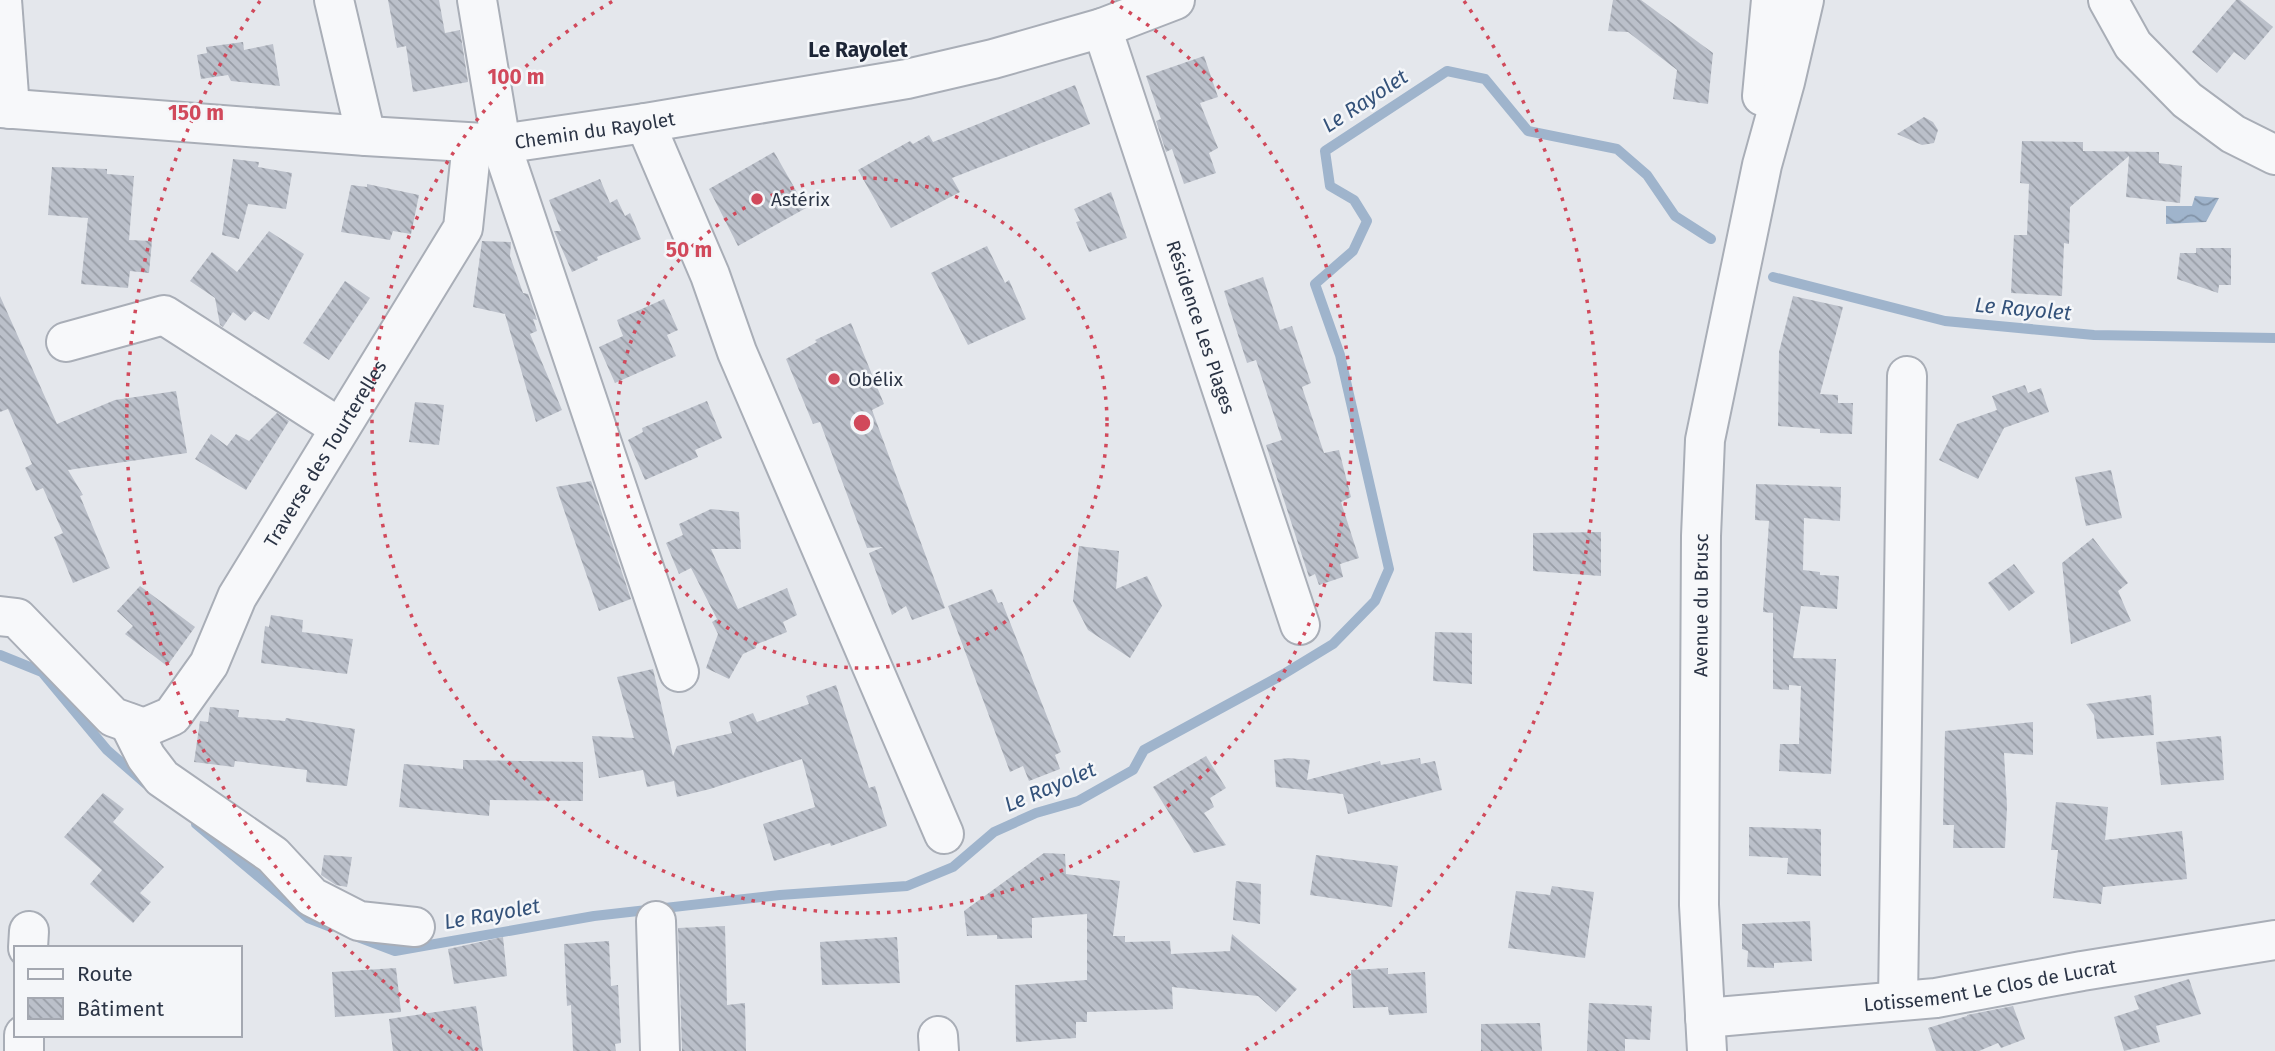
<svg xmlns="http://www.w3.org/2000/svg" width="2275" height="1051" font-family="'Fira Sans',sans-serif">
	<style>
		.water { fill: url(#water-waves) }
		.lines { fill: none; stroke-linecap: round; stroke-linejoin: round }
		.stream { stroke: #9fb4cc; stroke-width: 10 }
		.building { fill: url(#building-back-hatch) }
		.minor-casing { stroke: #a9aeb7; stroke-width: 42 }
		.minor { stroke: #f7f8fa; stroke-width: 38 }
		.ring { fill: none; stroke: #d1495b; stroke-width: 3.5; stroke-dasharray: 3.5 7 }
		.poi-dot { fill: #d1495b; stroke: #f4f6f9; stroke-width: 2.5 }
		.labels { text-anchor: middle; stroke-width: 5; stroke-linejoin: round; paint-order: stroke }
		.street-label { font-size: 19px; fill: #2b3445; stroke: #f4f6f9 }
		.poi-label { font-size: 19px; fill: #2b3445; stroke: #f4f6f9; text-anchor: start }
		.neighbourhood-label { font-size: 21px; font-weight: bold; fill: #1d2536; stroke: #f4f6f9 }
		.water-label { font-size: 21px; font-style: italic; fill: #34527a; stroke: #f4f6f9 }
		.centre { fill: #d1495b; stroke: #f4f6f9; stroke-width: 3.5 }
		.ring-label { font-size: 21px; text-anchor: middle; font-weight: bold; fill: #d1495b; stroke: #f4f6f9; stroke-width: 5; stroke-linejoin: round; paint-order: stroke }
	</style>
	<defs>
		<pattern id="water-waves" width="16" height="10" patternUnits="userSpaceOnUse" patternTransform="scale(1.75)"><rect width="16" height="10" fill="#9fb4cc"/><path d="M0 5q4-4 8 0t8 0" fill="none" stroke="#8293a7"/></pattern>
		<pattern id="building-back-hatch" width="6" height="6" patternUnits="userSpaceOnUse" patternTransform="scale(1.75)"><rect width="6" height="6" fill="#bbc0ca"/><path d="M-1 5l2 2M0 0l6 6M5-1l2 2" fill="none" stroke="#989da6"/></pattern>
	</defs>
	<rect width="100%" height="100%" fill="#e4e7ec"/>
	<path class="water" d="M2195,196l24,2 -13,24 -40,2v-18h26z"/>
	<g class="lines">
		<g class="stream">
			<path d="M1773,277l172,44 149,14 181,3"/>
			<path d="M0,655l42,17 65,78 39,34"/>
			<path d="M196,824l112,94 23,9"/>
			<path d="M358,937l37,14 199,-35 186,-21 127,-9 46,-19 41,-35 42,-19 42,-12 55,-31 11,-20 138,-75 51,-31 42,-43 14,-32 -49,-214 -25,-71 38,-33 14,-30 -13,-21 -24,-14 -5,-35 122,-80 38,8 43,52 89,18 30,26 28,41 36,23"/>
		</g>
	</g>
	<g class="building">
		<path d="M388,0h51l6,33 15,-3 8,52 -55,10 -7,-46 -9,2z"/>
		<path d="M1613,0h28l72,53 -5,51 -35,-5 4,-29 -49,-38 -20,-1z"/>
		<path d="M2236,0h4l33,27 -28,33 -11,-8 -17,21 -25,-21z"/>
		<path d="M243,42l1,8 29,-6 7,42 -49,-5 -3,-6 -27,4 -4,-24 10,-2 -1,-6z"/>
		<path d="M1204,56l14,41 -18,6 18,45 -9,5 7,20 -32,11 -12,-35 -6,3 -10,-31 5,-2 -15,-43z"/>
		<path d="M1075,85l15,39 -138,54 8,14 -69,36 -33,-58 52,-29 3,3 16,-9 4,7z"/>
		<path d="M1924,117l9,5 5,8 -4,13 -12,2 -25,-11z"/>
		<path d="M2022,141l61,1v9l76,1v11l23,3 -2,37 -54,-6 3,-41 -59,51 -1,37 -5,-1 -2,53 -51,-3 3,-58h13l2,-51 -9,-1z"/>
		<path d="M774,152l32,56 -68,38 -29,-57z"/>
		<path d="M233,159l26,3 -1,5 34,6 -6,36 -38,-5 -9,35 -17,-4z"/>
		<path d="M52,167l55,2v5l27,2 -5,64 23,1 -3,32 -19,-2 -2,17 -47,-4 7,-66 -40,-3z"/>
		<path d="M600,179l10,24 7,-4 8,17 5,-3 11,26 -44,18 1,3 -26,12 -18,-41h7l-12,-31z"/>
		<path d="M367,184l52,11 -8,39 -18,-3 -3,9 -49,-8 10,-47 16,2z"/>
		<path d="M1111,192l16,46 -38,14 -13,-30 4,-1 -6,-12z"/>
		<path d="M269,231l35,23 -35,66 -15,-9 -9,10 -12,-9 -10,15 -3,-2 -5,-27 -25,-17 22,-29 25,20z"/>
		<path d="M482,241l29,1 -1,14 13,37 5,1 9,26 -4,-1 4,12 -7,3 32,76 -26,12 -31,-108 -32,-7z"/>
		<path d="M987,246l18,37 4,-3 17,39 -58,26 -37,-72z"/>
		<path d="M2196,248h35v37h-12l-1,8 -41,-14 3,-26h16z"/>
		<path d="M1263,277l17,53 12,-4 19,57 -9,4 22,66 15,-3 12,47 -10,5 18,56 -19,6 3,13 -24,8 -4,-11 -6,3 -43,-132 16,-5 -26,-80 -9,3 -23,-72z"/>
		<path d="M345,281l25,17 -41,62 -26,-17z"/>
		<path d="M0,296l57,128 58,-24 61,-9 11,62 -119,17 15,25 -3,1 30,72 -37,15 -19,-46 9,-4 -20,-45 -7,3 -11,-23 7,-4 -24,-55 -8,3z"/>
		<path d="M1793,296l50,11 -23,87 18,1v8h15l-1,31 -32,-1v-4l-42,-3 1,-74z"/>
		<path d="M664,299l14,31 -11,5 9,21 -61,27 -16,-36 24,-11 -6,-16z"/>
		<path d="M851,323l33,81 -12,6 73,198 -33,12 -6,-14 -14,9 -23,-62 14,-6 -16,1 -47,-126 -7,2 -27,-65 31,-17 -2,-2z"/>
		<path d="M2025,385l3,8 13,-5 8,24 -45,16 -26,51 -39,-19 18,-36 40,-14 -5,-14z"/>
		<path d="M707,401l15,37 -27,12 3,7 -53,23 -17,-40 15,-8 -1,-4z"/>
		<path d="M415,402l29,3 -5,40 -30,-3z"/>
		<path d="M277,413l12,8 -43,69 -51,-31 16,-25 16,12 9,-12 13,7z"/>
		<path d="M2111,470l11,48 -36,8 -11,-49z"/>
		<path d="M591,481l40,118 -32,12 -43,-124z"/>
		<path d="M1756,484l85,3 -1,34 -36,-3 -1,52 17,2v3l19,1 -2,33 -36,-3 -8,52 43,1 -5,115 -52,-3 1,-27h19l2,-58 -12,-1v5l-16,-1v-76l-10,-1 6,-91 -14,-1z"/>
		<path d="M711,509l28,3 2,37h-30l27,60 49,-21 10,27 -14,7 4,10 -32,13 1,3 -13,6 -14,25 -23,-11 12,-34 -6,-12 5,-3 -26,-51 -12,6 -13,-31 17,-8 -4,-11z"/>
		<path d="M1601,532v44l-68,-5v-38z"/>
		<path d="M2093,538l35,45 -10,8 13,30 -60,23 -9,-81z"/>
		<path d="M1079,546l40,5 -3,38 31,-13 15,30 -32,52 -42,-28 -15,-29z"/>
		<path d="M2014,564l21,28 -26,19 -21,-28z"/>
		<path d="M140,586l55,41 -28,39 -42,-32 8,-8 -16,-15z"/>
		<path d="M992,589l6,14 4,-1 59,150 -6,3 5,14 -31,12 -6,-15 -13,6 -62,-166z"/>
		<path d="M271,615l32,5 -1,12 51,7 -6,35 -86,-11 4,-37 4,1z"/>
		<path d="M1435,632l37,1v51l-39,-3z"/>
		<path d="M653,669l20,87 4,-10 55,-13 -3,-11 24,-9 4,9 52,-18 -3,-8 30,-11 33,103 6,-2 12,40 -56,20 -1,-3 -56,18 -11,-37 52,-17 -13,-48 -92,30 -33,8 -3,-16 -27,6 -4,-17 -44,8 -7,-42 42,2 -17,-61z"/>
		<path d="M2151,695l3,40 -57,4 -3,-24 -8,-11z"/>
		<path d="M210,707l29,3 -1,7 47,4 1,-3 69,11 -8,57 -41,-4 1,-12 -72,-9 -1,6 -40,-5 6,-41 8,1z"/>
		<path d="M2033,722v33l-29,-2 3,54 -2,41h-52l1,-23h-11l2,-94z"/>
		<path d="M2221,736l3,44 -63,5 -5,-43z"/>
		<path d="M1206,756l20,32 -16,10 4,9 -10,6 22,32 -32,8 -41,-66z"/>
		<path d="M1288,758l22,2 -3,20 73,-19 1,4 39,-7 1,6 14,-3 7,29 -94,24 -5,-20 -67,-7 -2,-27z"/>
		<path d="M463,760l120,2v39l-93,-1 -1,16 -90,-9 5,-43 59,5z"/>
		<path d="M103,793l21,16 -11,13 51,45 -24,26 11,9 -18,21 -43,-39 12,-14 -38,-33z"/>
		<path d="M2056,802l52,5 -3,33 77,-9 5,48 -84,8 -2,17 -48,-6 5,-48h-7z"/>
		<path d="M1749,827l72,2v47l-34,-2 1,-16 -39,-2z"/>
		<path d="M1044,853l21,1 1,20 54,7 -7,55h12v6l45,-1 1,13 59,-3 2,-17 65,55 -21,23 -18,-16 -86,-9 1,22 -86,3v10h-11v16l-60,4 -1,-57 72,-5v-66l-55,4v20l-35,1v-4l-30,1 -3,-25z"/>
		<path d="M324,855l28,2 -5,30 -11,-2 -15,-10z"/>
		<path d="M1316,855l82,11 -6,41 -82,-12z"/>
		<path d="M1236,881l25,3 -1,40 -27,-4z"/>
		<path d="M1552,886l42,6 -9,66 -77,-10 8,-57 34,4z"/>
		<path d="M1810,921l2,40 -38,2v5l-27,-1 1,-16 -6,-2v-25z"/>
		<path d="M725,926l2,79 18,-2 1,48h-64l-4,-123z"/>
		<path d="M503,937l4,39 -53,8 -6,-35z"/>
		<path d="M897,937l3,46 -78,2 -2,-43z"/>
		<path d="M609,941l2,45 7,-1 3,58 -6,1 1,7h-43l-2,-46 -4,1 -3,-62z"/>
		<path d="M396,968l5,44 -66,5 -3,-45z"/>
		<path d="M1388,968v6l37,-2 2,41 -38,2 -1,-8 -35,1 -2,-38z"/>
		<path d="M2189,979l12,35 -45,12 4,16 -36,9 -10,-34 25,-8 -5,-13z"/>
		<path d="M1589,1003l63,3 -2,34 -25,-1v12h-38z"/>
		<path d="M476,1006l7,45h-90l-4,-32z"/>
		<path d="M2013,1006l12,33 -24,9 -3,-5 -19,8h-43l-8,-23 39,-12v-1z"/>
		<path d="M1540,1023l2,28h-61v-27z"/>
	</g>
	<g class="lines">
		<g class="minor-casing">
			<g id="minor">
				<path d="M2,0l8,109"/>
				<path d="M334,0l32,136"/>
				<path d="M477,0l24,144 178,528"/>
				<path d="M2108,0l25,45 54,55 46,34 42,21"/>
				<path id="s1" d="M1102,28l198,597"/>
				<path d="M1762,96l9,-96"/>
				<path id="s2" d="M0,108l366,28 135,8 144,-21 262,-44 86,-20 109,-31 73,-28"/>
				<path d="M645,123l65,152 27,77 207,482"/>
				<path d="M66,342l98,-27 176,113"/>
				<path id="s3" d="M0,616l17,2 96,99 31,11 28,-12 37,-52 28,-67 226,-369 9,-85"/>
				<path d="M129,723l17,34 16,21 111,77 39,42 47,24 56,6"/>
				<path d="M656,921l4,130"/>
				<path d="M28,948l1,-17"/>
				<path d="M1898,1001l9,-625"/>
				<path id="s4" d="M1705,1018l231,-20 146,-27 193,-31"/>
				<path d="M938,1036l1,15"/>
				<path d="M24,1051v-16"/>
				<path id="s5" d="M1707,1051l-8,-146 2,-369 4,-96 57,-275 23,-83 19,-82"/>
			</g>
		</g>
		<use href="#minor" class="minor"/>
	</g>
	<g class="ring">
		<circle cx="862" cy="423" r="245"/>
		<path d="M1111 1A490 490 0 1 1 613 1"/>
		<path d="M478 1050A735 735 0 0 1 260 1M1464 1A735 735 0 0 1 1246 1050"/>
	</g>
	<g class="poi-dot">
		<circle cx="757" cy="199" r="7"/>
		<circle cx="834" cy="379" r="7"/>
	</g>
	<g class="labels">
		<g class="street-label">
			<text dy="7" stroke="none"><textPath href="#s2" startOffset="597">Chemin du Rayolet</textPath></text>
			<text dy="7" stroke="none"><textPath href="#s1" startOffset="315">Résidence Les Plages</textPath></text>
			<text dy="7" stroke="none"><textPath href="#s3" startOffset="523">Traverse des Tourterelles</textPath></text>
			<text dy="7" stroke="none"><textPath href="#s5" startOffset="446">Avenue du Brusc</textPath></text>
			<text dy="7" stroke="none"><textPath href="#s4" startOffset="287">Lotissement Le Clos de Lucrat</textPath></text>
		</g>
		<g class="poi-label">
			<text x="771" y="206">Astérix</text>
			<text x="848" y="386">Obélix</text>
		</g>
		<g class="neighbourhood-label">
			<text x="858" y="57">Le Rayolet</text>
		</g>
		<g class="water-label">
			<text transform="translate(1365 101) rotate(-33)" y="7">Le Rayolet</text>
			<text transform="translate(2023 309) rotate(5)" y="7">Le Rayolet</text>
			<text transform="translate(1050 787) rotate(-23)" y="7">Le Rayolet</text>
			<text transform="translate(492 914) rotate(-10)" y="7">Le Rayolet</text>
		</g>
	</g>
	<circle cx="862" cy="423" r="10" class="centre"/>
	<g class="ring-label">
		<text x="516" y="84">100 m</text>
		<text x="196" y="120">150 m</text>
		<text x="689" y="257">50 m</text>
	</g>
	<rect x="14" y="946" width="228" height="91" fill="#f4f6f9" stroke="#a4a8b1" stroke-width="2"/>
	<rect x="28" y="969" width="35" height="10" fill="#f7f8fa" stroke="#a4a8b1" stroke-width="2"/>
	<text x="77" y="981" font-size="21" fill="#2b3445">Route</text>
	<rect x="28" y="998" width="35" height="21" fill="url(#building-back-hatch)" stroke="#a4a8b1" stroke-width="2"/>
	<text x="77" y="1016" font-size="21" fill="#2b3445">Bâtiment</text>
</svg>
